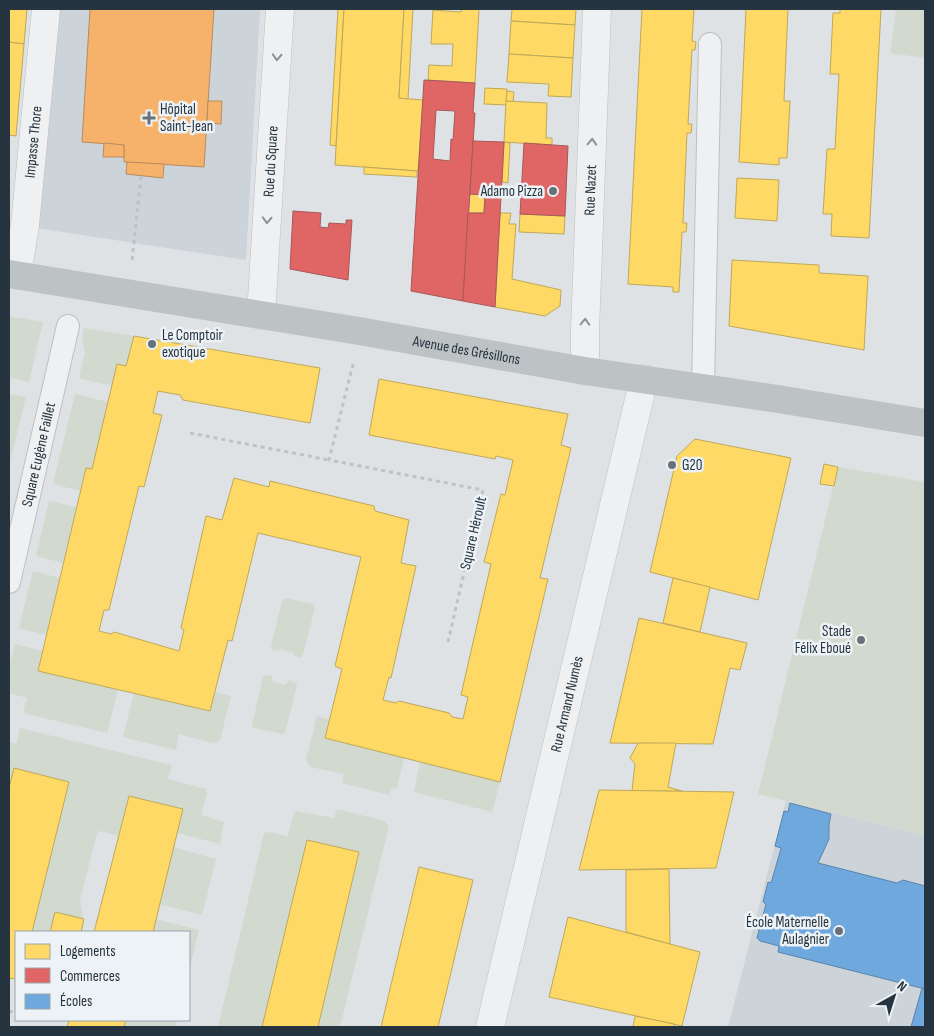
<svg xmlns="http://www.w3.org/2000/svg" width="934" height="1036" font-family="'Sofia Sans Condensed',sans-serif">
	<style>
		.built { fill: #ccd3d9 }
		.green { fill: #d2d9cf }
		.homes { fill: #ffd966; stroke: #bea85a }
		.shops { fill: #e06666; stroke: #a8575a; fill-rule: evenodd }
		.schools { fill: #6fa8dc; stroke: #5985ad }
		.health { fill: #f6b26b; stroke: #b78c5e }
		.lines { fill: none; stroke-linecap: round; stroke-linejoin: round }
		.lane-casing { stroke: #bdc0c3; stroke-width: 24 }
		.street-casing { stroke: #bdc0c3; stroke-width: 29 }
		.path { stroke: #bec2c5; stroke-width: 3; stroke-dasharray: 4 4; stroke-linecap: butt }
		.lane { stroke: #eef0f2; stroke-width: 22 }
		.street { stroke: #eef0f2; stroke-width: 28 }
		.secondary { stroke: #bdc2c5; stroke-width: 28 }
		.oneway { stroke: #8a9298 }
		.poi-dot { fill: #667179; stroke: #ecf2f5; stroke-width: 2 }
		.labels { text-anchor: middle; stroke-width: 5; stroke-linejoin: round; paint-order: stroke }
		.poi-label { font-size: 15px; fill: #25343f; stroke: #ecf2f5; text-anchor: start }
		.street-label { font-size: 15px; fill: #25343f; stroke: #ecf2f5 }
	</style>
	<rect width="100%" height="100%" fill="#dfe2e5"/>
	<g class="built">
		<path d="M52,9h208l-14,251 -210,-32z"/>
		<path d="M786,801l139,34v192h-197z"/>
	</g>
	<g class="green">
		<path d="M896,9h29v49l-35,-5z"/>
		<path d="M9,316l34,6 -14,60 -20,-5z"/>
		<path d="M84,328l50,8 -8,30 -9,-2 -5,22 -33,-8 6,-25 -3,-16z"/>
		<path d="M9,394l17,3 -17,69z"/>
		<path d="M75,394l33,8 -16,67 -6,-1 -6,23 -27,-7z"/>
		<path d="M838,467l87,15v353l-167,-41z"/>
		<path d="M49,501l28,6 -14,56 -27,-7z"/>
		<path d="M33,571l27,7 -14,57 -27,-7z"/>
		<path d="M285,598l28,6 2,3 -12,48 -3,3 -5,-2 -2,-3 -12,-4 -3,2 -6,-1 -1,-3 11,-47z"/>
		<path d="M15,644l28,7 -5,20 80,19 -11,43 -84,-20 4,-15 -18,-5v-25z"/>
		<path d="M266,675l6,1 1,6 12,3 4,-5 5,2 3,3 -12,48 -3,1 -28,-6 -2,-3 11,-48z"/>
		<path d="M215,692l16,4 -11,44 -3,2 -5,1 -33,-9 -3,16 -53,-13 11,-44 76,18z"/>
		<path d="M317,716l13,4 -4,18 78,20 -7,31 -6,-1 -1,7 -48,-12 2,-9 -34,-7 -4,-7z"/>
		<path d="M20,728l152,37 -4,14 38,10 1,5 -6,21 23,7 -4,22 -43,-11 6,-24 -54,-13 -11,40 -17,-5 -4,2 -17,67 4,22 -2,10h-42l-8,-1 37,-149 -55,-14 -5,20v-46l7,2z"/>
		<path d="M420,762l80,20 -8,30 -78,-20z"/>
		<path d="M337,809l48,12 4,5 -49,201h-22l41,-174 -52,-13 -45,187h-44l46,-194 4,-1 20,4 5,-21 3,-4 38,7z"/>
		<path d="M173,847l43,12 -14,56 -43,-11z"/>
		<path d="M156,919l43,11 -10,42v-40h-36z"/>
		<path d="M126,1020h51l-2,7h-51z"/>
	</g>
	<g class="homes">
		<path d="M9,9h18l-3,35 -15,-2z"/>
		<path d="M338,9h6l-8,137 -6,-1z"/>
		<path d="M344,9h60l-5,89 24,2 -5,71 -83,-6z"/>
		<path d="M404,9h9l-5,90 -9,-1z"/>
		<path d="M462,9h17l-4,74 -47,-3 1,-15 23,1 1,-22h-22l2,-34 28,2z"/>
		<path d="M512,9h64l-1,16 -64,-4z"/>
		<path d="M642,9h52l-2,32 4,1 -1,8h-3l-4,74h4l-1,9h-4l-4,90h4l-1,9h-4l-3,60h-6v-5l-45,-3z"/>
		<path d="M746,9h42l-4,92h6l-3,57h-8v7l-40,-3z"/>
		<path d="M840,9h41l-12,229 -38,-2 1,-22h-9l4,-65h8l4,-75h-9l3,-61h7z"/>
		<path d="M511,21l64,4 -2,33 -64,-4z"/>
		<path d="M9,42l15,2 -8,92 -7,-1z"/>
		<path d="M509,54l64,4 -2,39 -23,-1 1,-12 -42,-2z"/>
		<path d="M485,88l22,1v16l-23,-1z"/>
		<path d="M507,91l7,1 -1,10 -7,-1z"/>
		<path d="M506,101l41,2 -1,35h6v7l-48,-3z"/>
		<path d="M504,142l6,1 -2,40 -6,-1z"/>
		<path d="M364,167l53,4v6l-53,-3z"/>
		<path d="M737,178l42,2 -2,41 -42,-3z"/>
		<path d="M470,194l15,1 -1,18h-16z"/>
		<path d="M500,213h11l-2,11h7l-4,55 49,11 -1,16 -15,10 -50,-9z"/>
		<path d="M520,214l45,2 -1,18 -45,-2z"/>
		<path d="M732,260l87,5v8l49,3 -4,74 -135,-24z"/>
		<path d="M134,336l186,32 -10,55 -127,-23 -3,-5 -22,-4 -5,22 9,2 -18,72 -5,-1 -30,124h-5l-5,21 12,3 3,-2 65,19 5,-21 -3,-2 25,-112 16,4 12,-42 35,9 1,-6 104,25 1,5 34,9 -8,43 15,3 -25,112 -2,-1 -6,23 13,3 3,-2 50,12 3,4 11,2 5,-22 -7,-2 30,-131 -7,-2 17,-68 4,1 8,-35 -17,-4 -1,3 -126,-24 10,-56 189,35 -7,31 10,3 -31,130 8,1 -48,203 -175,-44 17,-69 -7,-3 26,-109 -103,-24 -26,108 -4,-1 -18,71 -172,-40 48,-203 6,1 25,-105 9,2z"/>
		<path d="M695,439l96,19 -33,142 -108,-28 27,-116z"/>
		<path d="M824,464l14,3 -4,19 -14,-2z"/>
		<path d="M673,578l37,9 -10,45 -37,-9z"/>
		<path d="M639,618l108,25 -7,27 -10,-2 -17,76 -103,-1z"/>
		<path d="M638,743h38l-8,44 14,4h-50l3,-27 -5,-6z"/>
		<path d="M14,768l55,14 -37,150h-16v47l-7,-1v-190z"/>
		<path d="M599,790l135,2 -18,76 -137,2z"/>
		<path d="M129,796l54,13 -30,123h-59z"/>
		<path d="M307,840l52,12 -41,175h-56z"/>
		<path d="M419,867l54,13 -35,147h-57z"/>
		<path d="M669,869l1,75 -44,-12v-62z"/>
		<path d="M55,912l29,7 -3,13h-31z"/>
		<path d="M568,917l132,35 -18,74 -133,-29z"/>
		<path d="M635,1016l39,8v3h-41z"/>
		<path d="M69,1020h57l-2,7h-57z"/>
	</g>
	<g class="shops">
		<path d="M424,80l51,3 -2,30h2l-12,188 -52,-10zM436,110l19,1 -2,29 -2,-1 -1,22 -17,-2z"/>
		<path d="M473,141l31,1 -9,165 -32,-6 5,-88h16l1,-18 -15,-1z"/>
		<path d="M524,143l44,3 -3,70 -45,-2z"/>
		<path d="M293,211l28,2 -1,14 8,1 1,-5 17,1v-4h6l-4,60 -58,-11z"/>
	</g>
	<g class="schools">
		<path d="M790,803l41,11 -2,10v15l-11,24 79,20 6,-3 22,6v103l-147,-37 1,-6 -19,-5 -3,-3 9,-34 -3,-2 5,-20 3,1 9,-31 1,-4 -6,-2 9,-35 4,1z"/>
		<path d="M922,988l3,1v38h-14z"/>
	</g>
	<g class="health">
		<path d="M90,9h124l-10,158 -80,-5v-17l-42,-3z"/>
		<path d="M208,101h14l-1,23 -14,-1z"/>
		<path d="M104,143l20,2v12h-21z"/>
		<path d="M127,162l37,2 -1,14 -37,-4z"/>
	</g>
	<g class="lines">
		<g class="lane-casing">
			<g id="lane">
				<path d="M703,388l7,-344"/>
				<path id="s1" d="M9,582l59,-256"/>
			</g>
		</g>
		<g class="street-casing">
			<g id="street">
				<path id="s2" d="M17,275l8,-50 21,-216"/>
				<path id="s3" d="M261,315l19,-306"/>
				<path id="s4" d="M585,371v-40l12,-322"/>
				<path id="s5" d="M490,1027l154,-648"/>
			</g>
		</g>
		<g class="path">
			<path d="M132,260l9,-84"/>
			<path d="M353,364l-24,96 154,30 -35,152"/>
			<path d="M190,433l139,27"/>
			<path d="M9,1011l7,2"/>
		</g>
		<use href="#lane" class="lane"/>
		<use href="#street" class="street"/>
		<path class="secondary" id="s6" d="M9,274l350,57 226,40 193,28 147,24"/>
	</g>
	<defs><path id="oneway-chevron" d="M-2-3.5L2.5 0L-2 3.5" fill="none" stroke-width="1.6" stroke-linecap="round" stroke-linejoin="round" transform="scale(1.25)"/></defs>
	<g class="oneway">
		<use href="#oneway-chevron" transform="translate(277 57) rotate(93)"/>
		<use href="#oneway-chevron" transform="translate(592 142) rotate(-88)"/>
		<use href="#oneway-chevron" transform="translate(267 220) rotate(93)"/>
		<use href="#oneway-chevron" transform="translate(585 322) rotate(-88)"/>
	</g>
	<g class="poi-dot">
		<path d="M146.5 110.5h5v5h5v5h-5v5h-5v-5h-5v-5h5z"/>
		<circle cx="553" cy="191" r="5"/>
		<circle cx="152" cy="344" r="5"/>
		<circle cx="672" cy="465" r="5"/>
		<circle cx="861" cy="640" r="5"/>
		<circle cx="839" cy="931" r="5"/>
	</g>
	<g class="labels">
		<g class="poi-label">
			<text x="160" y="114">Hôpital<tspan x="160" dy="17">Saint-Jean</tspan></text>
			<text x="543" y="196" text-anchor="end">Adamo Pizza</text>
			<text x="162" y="340">Le Comptoir<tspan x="162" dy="17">exotique</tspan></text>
			<text x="682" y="470">G20</text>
			<text x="851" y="636" text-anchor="end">Stade<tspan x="851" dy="17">Félix Eboué</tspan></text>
			<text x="829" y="927" text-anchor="end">École Maternelle<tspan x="829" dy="17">Aulagnier</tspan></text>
		</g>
		<g class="street-label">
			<text dy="5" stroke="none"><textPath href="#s2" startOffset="134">Impasse Thore</textPath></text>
			<text dy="5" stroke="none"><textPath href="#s3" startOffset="154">Rue du Square</textPath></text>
			<text dy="5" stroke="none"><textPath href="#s4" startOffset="181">Rue Nazet</textPath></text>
			<text dy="5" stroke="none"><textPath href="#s6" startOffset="464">Avenue des Grésillons</textPath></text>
			<text dy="5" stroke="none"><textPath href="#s1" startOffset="131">Square Eugène Faillet</textPath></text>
			<text transform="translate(473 533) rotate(-77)" y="5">Square Héroult</text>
			<text dy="5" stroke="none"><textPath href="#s5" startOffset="332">Rue Armand Numès</textPath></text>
		</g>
	</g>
	<rect width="934" height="1036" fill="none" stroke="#25343f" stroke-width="20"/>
	<rect x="15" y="931" width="175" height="90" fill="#ecf2f5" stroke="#9ca6ac"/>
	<rect x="25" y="944" width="25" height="15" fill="#ffd966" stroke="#9ca6ac"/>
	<text x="60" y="956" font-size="15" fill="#25343f">Logements</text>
	<rect x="25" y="968" width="25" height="15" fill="#e06666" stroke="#9ca6ac"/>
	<text x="60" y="981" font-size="15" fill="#25343f">Commerces</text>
	<rect x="25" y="994" width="25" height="15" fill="#6fa8dc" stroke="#9ca6ac"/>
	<text x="60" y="1006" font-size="15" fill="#25343f">Écoles</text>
	<g transform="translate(894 996) rotate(39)" stroke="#ecf2f5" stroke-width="4" paint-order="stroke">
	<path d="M0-4L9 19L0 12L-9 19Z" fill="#25343f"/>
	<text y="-8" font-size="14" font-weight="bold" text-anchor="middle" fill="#25343f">N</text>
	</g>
</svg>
